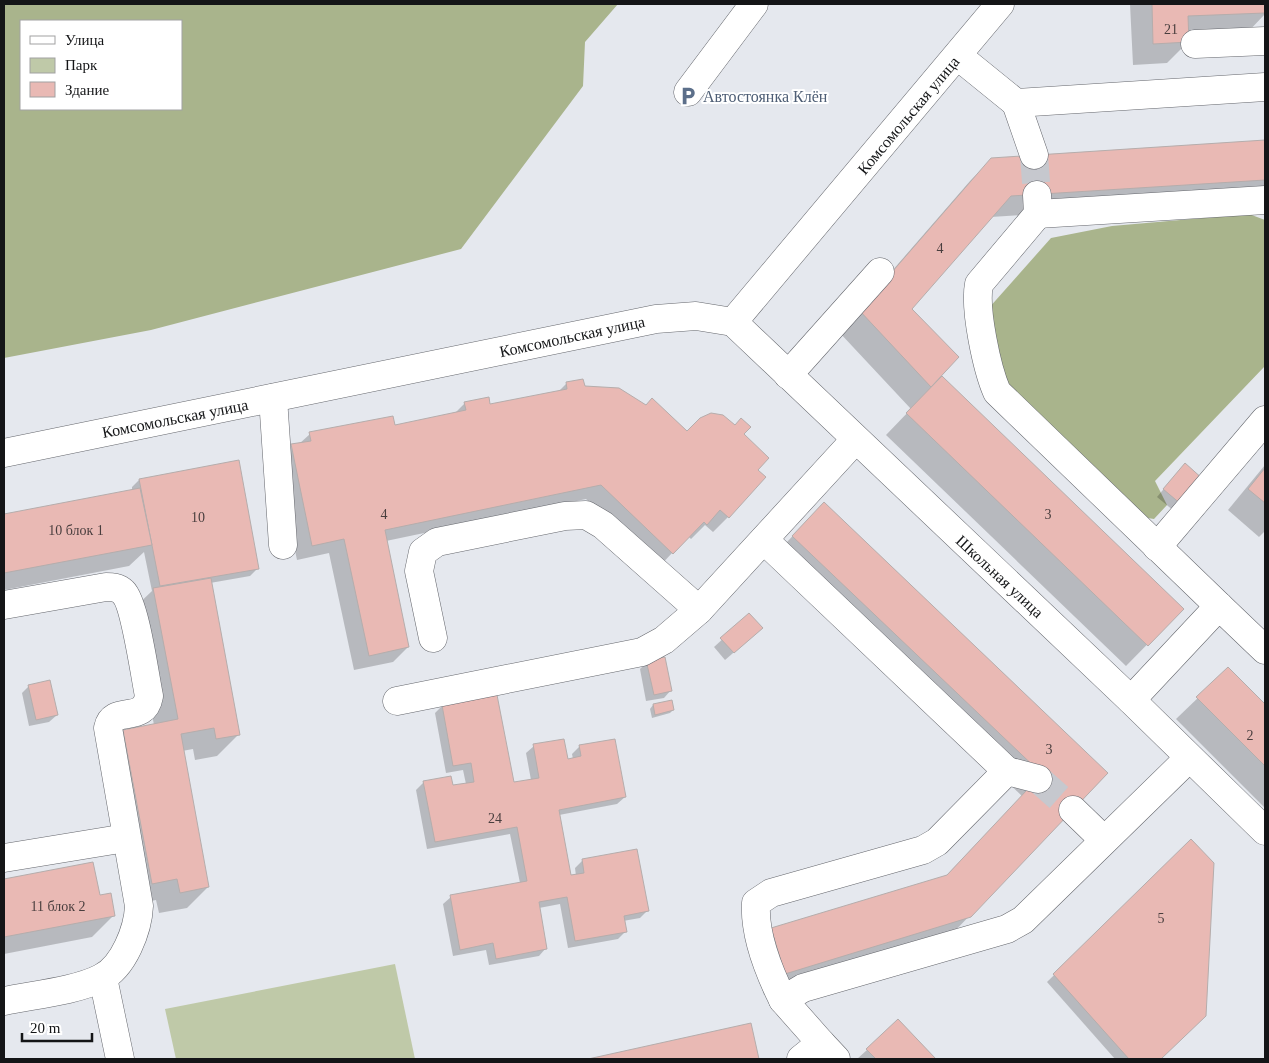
<svg xmlns="http://www.w3.org/2000/svg" width="1269" height="1063" font-family="Georgia,serif">
	<style>
		.green { fill: #bfc9a8 }
		.forest { fill: #a9b48c; fill-rule: evenodd }
		.shadow { fill: #0003 }
		.building { fill: #e9b9b4; stroke: #b5adac }
		.lines { fill: none; stroke-linecap: round; stroke-linejoin: round }
		.minor-tunnel { stroke: #c6c8ce; stroke-width: 28; stroke-dasharray: 28 14; stroke-linecap: butt }
		.minor-casing { stroke: #65676d; stroke-width: 29 }
		.minor { stroke: #fff; stroke-width: 28 }
		.labels { text-anchor: middle; stroke-width: 4; stroke-linejoin: round; paint-order: stroke }
		.number-label { font-size: 14px; fill: #493e3e }
		.service-label { font-size: 16px; fill: #4e5e75; stroke: #fff; text-anchor: start }
		.street-label { font-size: 16px; fill: #141517; stroke: #fff }
	</style>
	<rect width="100%" height="100%" fill="#e5e8ee"/>
	<path class="green" d="M395,964l20,95h-239l-11,-50z"/>
	<g class="forest">
		<path d="M4,4h614l-33,38 -2,44 -122,163 -310,81 -147,28zM21,21h160v88h-160z"/>
		<path d="M1249,214l16,6v146l-110,115 12,24 -13,14 -19,-3 -134,-129 -13,-78 63,-71 61,-12z"/>
	</g>
	<g class="shadow">
		<path d="M1130,4h135v10l-19,20 -58,8 -21,21 -34,2z"/>
		<path d="M1265,142v58l-274,17 -81,92 30,67 242,233 -56,57 -240,-231 25,-26 -72,-77 131,-151 22,-22z"/>
		<path d="M566,384l18,4 103,45 55,1 14,36 -28,47 -15,15 -8,-7 -14,14 -3,-3 -30,32 -72,-69 -200,42 22,106 -15,15 -39,8 -25,-117 -32,7 -20,-99 15,-15 7,-2 11,-10 84,-8 60,-12 11,-11 24,3 69,-14z"/>
		<path d="M238,461l20,107 -8,8 -40,7 29,151 -22,22 -22,4 -2,-11 -11,2 26,136 -21,21 -28,5 -3,-13 -25,5 -29,-153 21,-21 31,-6 -22,-115 20,-19 -8,-39 -15,14 -125,24v-75l128,-24v-4l7,-7z"/>
		<path d="M1265,465v66l-6,6 -31,-27z"/>
		<path d="M1178,472l3,32 -7,7 -17,-14z"/>
		<path d="M803,525l304,249 -159,164 -184,57 -14,-45 22,-21 174,-53 76,-80 -250,-238z"/>
		<path d="M749,615l5,20 -29,25 -11,-13z"/>
		<path d="M647,662l24,28 -7,8 -18,3 -6,-32z"/>
		<path d="M1228,669l37,37v102l-89,-89z"/>
		<path d="M29,686l28,29 -8,7 -20,4 -7,-33z"/>
		<path d="M671,701l2,9 -3,3 -18,5 -2,-9 3,-4z"/>
		<path d="M442,706l71,78 18,-4 -5,-27 8,-7 33,15 6,-2 -1,-5 8,-8 45,51 -8,7 -58,11 11,62 6,-1 -1,-8 7,-7 54,-11 12,60 -8,8 -17,3 3,10 -8,8 -50,9 -8,-44 -21,4 7,40 -7,8 -50,9 -3,-15 -33,6 -10,-52 8,-7 69,-14 -10,-49 -83,15 -11,-59 8,-8 28,5 14,-3 -3,-14 -17,3 -11,-60z"/>
		<path d="M1191,841l14,174 -45,44h-45l-68,-77z"/>
		<path d="M92,864l7,33 14,19 -21,21 -88,17v-73z"/>
		<path d="M898,1020l37,39h-78l10,-9z"/>
		<path d="M750,1024l8,35h-164z"/>
	</g>
	<g class="building">
		<path d="M1152,4h113v9l-77,3 1,26 -36,2z"/>
		<path d="M1265,140v40l-254,16 -99,113 47,48 -28,30 -72,-77 132,-152z"/>
		<path d="M942,376l242,233 -36,37 -242,-233z"/>
		<path d="M583,379l2,7 34,2 27,17 6,-7 35,33 13,-13 11,-5 12,2 12,10 6,-7 10,9 -7,7 25,24 -11,12 8,7 -37,41 -9,-8 -13,15 -3,-3 -31,32 -72,-69 -216,45 24,117 -40,9 -25,-117 -32,7 -21,-102 20,-3 -2,-9 84,-16 2,9 71,-15 -2,-8 25,-5 1,7 77,-15 -1,-7z"/>
		<path d="M239,460l20,109 -99,17 -21,-107z"/>
		<path d="M1185,463l19,17 -22,25 -19,-16z"/>
		<path d="M1265,468v35l-17,-14z"/>
		<path d="M140,488l12,57 -148,28v-59z"/>
		<path d="M824,502l284,271 -137,144 -186,57 -14,-46 176,-53 95,-101 -250,-238z"/>
		<path d="M211,578l29,157 -24,4 -2,-11 -33,6 28,153 -29,6 -3,-14 -25,5 -29,-154 55,-11 -25,-131z"/>
		<path d="M749,613l14,15 -29,25 -14,-15z"/>
		<path d="M665,657l7,34 -18,4 -8,-35z"/>
		<path d="M1228,667l37,37v62l-69,-69z"/>
		<path d="M50,680l8,35 -22,5 -8,-35z"/>
		<path d="M497,695l17,87 25,-4 -6,-34 31,-5 4,20 13,-3 -2,-11 36,-6 11,58 -67,13 12,65 13,-2 -2,-14 55,-10 12,62 -25,5 3,16 -52,9 -8,-44 -28,5 8,47 -51,10 -3,-16 -33,7 -10,-55 77,-14 -10,-54 -82,15 -12,-61 28,-5 2,9 21,-3 -3,-19 -18,3 -11,-61z"/>
		<path d="M672,700l2,10 -19,5 -2,-11z"/>
		<path d="M1191,839l23,24 -8,153 -45,43h-32l-76,-85z"/>
		<path d="M93,862l7,33 11,-2 4,23 -111,21v-58z"/>
		<path d="M898,1019l38,40h-60l-10,-10z"/>
		<path d="M751,1023l8,36h-171z"/>
	</g>
	<g class="lines">
		<g class="minor-tunnel">
			<path d="M1034,155l3,40"/>
			<path d="M1038,779l35,31"/>
		</g>
		<g class="minor-casing">
			<g id="minor">
				<path d="M1195,44l70,-3"/>
				<path d="M958,56l58,47 249,-16"/>
				<path d="M688,92l66,-88"/>
				<path d="M1016,103l18,52"/>
				<path d="M1037,195l1,19 -59,70c-5,25 8,85 18,108l222,214"/>
				<path d="M1038,214l227,-14"/>
				<path d="M733,322l398,378 134,131"/>
				<path d="M733,322l267,-318"/>
				<path d="M788,375l92,-103"/>
				<path d="M273,398l10,147"/>
				<path d="M4,453l652,-134 40,-3 37,6"/>
				<path d="M764,540l243,231 -70,71 -14,8 -152,43 -15,10c-2,32 13,69 27,97l20,-12 204,-59 16,-9 166,-162"/>
				<path d="M1157,547l108,-127"/>
				<path d="M4,605l102,-18c6,0 12,0 17,5 12,11 22,85 26,104 -5,29 -36,8 -41,32l31,178c-1,23 -15,61 -38,72 -25,13 -69,17 -97,23"/>
				<path d="M433,638l-14,-67 4,-19 14,-10 128,-26 21,-1 17,10 96,85 156,-170"/>
				<path d="M1131,700l88,-94 46,44"/>
				<path d="M397,701l245,-49 22,-12 35,-30"/>
				<path d="M1007,771l31,8"/>
				<path d="M1073,810l31,30"/>
				<path d="M4,858l122,-20"/>
				<path d="M103,978l17,81"/>
				<path d="M783,1000l38,43 -20,16"/>
				<path d="M821,1043l15,16"/>
			</g>
		</g>
		<use href="#minor" class="minor"/>
	</g>
	<defs>
		<g id="parking-bare" transform="scale(1.5)"><path d="M-3.5-5.5H1a3.5 3.5 0 0 1 0 7H-1V5.5H-3.5ZM-1-3.4V-.6H.8a1.4 1.4 0 0 0 0-2.8Z" fill="#5c6f8a" stroke="#fff" stroke-width="2.5" paint-order="stroke"/></g>
	</defs>
	<g fill-rule="evenodd">
		<use href="#parking-bare" x="688" y="96"/>
	</g>
	<g class="labels">
		<g class="number-label">
			<text x="1171" y="34">21</text>
			<text x="940" y="253">4</text>
			<text x="384" y="519">4</text>
			<text x="1048" y="519">3</text>
			<text x="198" y="522">10</text>
			<text x="76" y="535">10 блок 1</text>
			<text x="1250" y="740">2</text>
			<text x="1049" y="754">3</text>
			<text x="495" y="823">24</text>
			<text x="58" y="911">11 блок 2</text>
			<text x="1161" y="923">5</text>
		</g>
		<g class="service-label">
			<text x="703" y="102">Автостоянка Клён</text>
		</g>
		<g class="street-label">
			<text transform="translate(908 115) rotate(-50)" y="6">Комсомольская улица</text>
			<text transform="translate(572 336) rotate(-12)" y="6">Комсомольская улица</text>
			<text transform="translate(175 418) rotate(-11)" y="6">Комсомольская улица</text>
			<text transform="translate(1000 576) rotate(43)" y="6">Школьная улица</text>
		</g>
	</g>
	<rect width="1269" height="1063" fill="none" stroke="#141517" stroke-width="10"/>
	<rect x="20" y="20" width="162" height="90" fill="#ffffff" stroke="#a1a1a2"/>
	<rect x="30" y="36" width="25" height="8" fill="#ffffff" stroke="#a1a1a2"/>
	<text x="65" y="45" font-size="15" fill="#141517">Улица</text>
	<rect x="30" y="58" width="25" height="15" fill="#bfc9a8" stroke="#a1a1a2"/>
	<text x="65" y="70" font-size="15" fill="#141517">Парк</text>
	<rect x="30" y="82" width="25" height="15" fill="#e9b9b4" stroke="#a1a1a2"/>
	<text x="65" y="95" font-size="15" fill="#141517">Здание</text>
	<path d="M22 1033v8h70v-8" fill="none" stroke="#141517" stroke-width="2.5"/>
	<text x="30" y="1033" font-size="15" fill="#141517" stroke="#ffffff" stroke-width="4" paint-order="stroke">20 m</text>
</svg>
